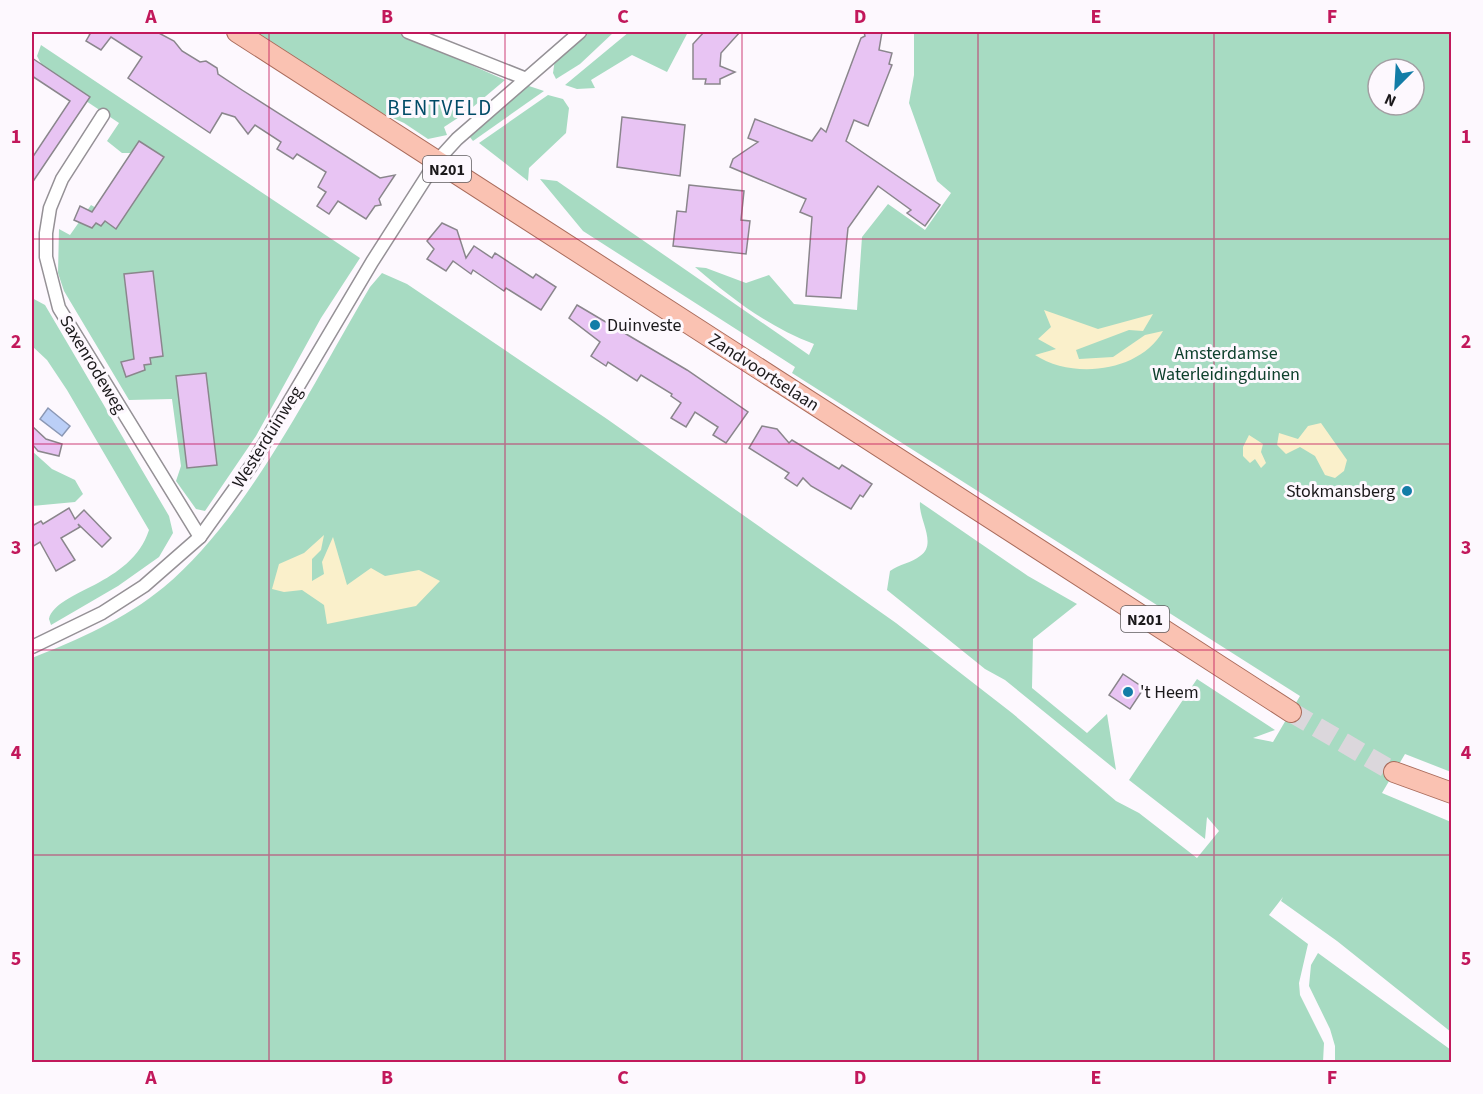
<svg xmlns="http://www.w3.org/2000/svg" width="1483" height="1094" font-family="'Source Sans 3',sans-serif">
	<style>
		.green { fill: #a7dbc2; fill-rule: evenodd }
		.sand { fill: #faf0cb }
		.water { fill: #bbcff7; stroke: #8b98b5; stroke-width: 1.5 }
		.building { fill: #e8c4f3; stroke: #8a868c; stroke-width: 1.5 }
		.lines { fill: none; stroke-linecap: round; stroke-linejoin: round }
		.primary-tunnel { stroke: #dbd7dc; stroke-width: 20; stroke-dasharray: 20 10; stroke-linecap: butt }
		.street-casing { stroke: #959196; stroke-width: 15 }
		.primary-casing { stroke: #aa6c5c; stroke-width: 22 }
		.street { stroke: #fff; stroke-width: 12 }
		.primary { stroke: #fac2b2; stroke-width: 20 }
		.grid { fill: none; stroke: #c2185b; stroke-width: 1.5; stroke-opacity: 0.55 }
		.poi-dot { fill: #137da7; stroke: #fdf8fe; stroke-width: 2 }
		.labels { text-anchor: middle; stroke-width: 6; stroke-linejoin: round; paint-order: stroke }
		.shield { fill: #fdf8fe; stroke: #5f5c5f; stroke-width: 1.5 }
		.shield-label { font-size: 16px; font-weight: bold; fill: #1b191b }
		.poi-label { font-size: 18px; fill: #1b191b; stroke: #fdf8fe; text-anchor: start }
		.park-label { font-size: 18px; fill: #0e402d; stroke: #fdf8fe }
		.street-label { font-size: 18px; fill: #1b191b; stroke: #fdf8fe }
		.quarter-label { font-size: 21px; letter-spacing: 1.5px; fill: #004b67; stroke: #fdf8fe }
		.neatline { fill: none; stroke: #c2185b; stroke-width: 2 }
		.grid-label { font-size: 20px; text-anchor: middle; font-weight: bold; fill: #c2185b }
	</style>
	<rect width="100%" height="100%" fill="#fdf8fe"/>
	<g class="green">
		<path d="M254,32h143l108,48 -38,32 -23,15 3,8 -19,4 -24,-16 -31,-14z"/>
		<path d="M589,32h25l-34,32 -24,15 -3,-6 2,-14z"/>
		<path d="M629,32h59l-21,40 -35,-17 -41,25 4,8 -18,1 -12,-4z"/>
		<path d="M914,32h537v740l-46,-18 -23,39 69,29v210l-114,-91 -56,-40 2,-4 -14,18 39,29 -9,39 1,12 24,48 -1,19h-1291v-404c46,-18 93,-39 132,-71 85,-71 149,-204 206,-300l12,-14 25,11 200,135 289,204 116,90 104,88 23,12 58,45 22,-27 -12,-14 -2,22 -76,-59 68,-101 78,51 -22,8 20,4 27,-46 -508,-323 3,-6 -212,-136 -43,-52 17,2 252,174 5,-11c-46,-17 -83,-46 -119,-77l11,1 40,15 23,-8 25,29 63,6 5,-73 26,-33 37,26 26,-37 -14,-12 -28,-78 5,-28zM1378,69h36v36h-36z"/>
		<path d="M41,45l319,213 -39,60 -65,118 -51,75 -9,-2 -20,-28 5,-15 -9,-67 -43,1 -65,-109 -6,-18 1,-44 11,6 21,-30 7,4 33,-56h-9l-15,-12 12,-18 -72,-48 -10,-19z"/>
		<path d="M526,85l18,6 -71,50 -4,-5z"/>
		<path d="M548,95l15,4 6,9 -3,25 -37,35 -1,13 -49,-38z"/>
		<path d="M32,298l13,7 124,211 4,17 -14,24 -41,29 -67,39 -2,-6c7,-29 82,-33 100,-89l-82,-140 -20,-30 -15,-14z"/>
		<path d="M32,451l20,18 23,11 8,14 -8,8 -43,4z"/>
		<path d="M920,502l108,74 49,28 -44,35 -1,49 55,45 20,-19 9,56 -111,-90 -20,-11 -98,-79 3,-19c9,-7 22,-8 30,-15 18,-12 -2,-37 0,-54z"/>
		<path d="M1318,953l133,97v12h-116v-16l-5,-17 -21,-43 2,-21z"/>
	</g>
	<g class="sand">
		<path d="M1044,310l54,19 55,-15 -10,17 -14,-1 -53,20 3,9 34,-2 32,-22 18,-4c-23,41 -90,49 -128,24l21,-6 -18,-10 13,-12z"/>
		<path d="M1321,423l26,37 -3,11 -9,7 -10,-3 -10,-19 -15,-9 -14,7 -9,-9 2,-12 19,6 10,-13z"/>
		<path d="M1249,435l14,9 -2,8 5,11 -5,5 -6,-9 -5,4 -7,-7v-9z"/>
		<path d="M324,535l-3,15 -9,9v22l12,-7 -2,-12 11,-25 14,48 24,-17 14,8 34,-6 21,11 -24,25 -89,18 -3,-19 -22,-15 -18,2 -12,-3 7,-25 25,-11z"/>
	</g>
	<path class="water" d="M48,408l22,18 -8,10 -22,-17z"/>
	<g class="building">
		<path d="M86,32h71l17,9 8,10 18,11 6,-1 11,7 1,6 24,16 138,88 15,-3 -16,24 2,6 -6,1 -9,13 -28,-18 -9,13 -12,-8 9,-14 -8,-5 8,-15 -29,-18 -4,5 -16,-10 4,-7 -26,-17 -7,9 -13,-17 -13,-4 -12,20 -82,-55 14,-21 -31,-20 -10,13 -15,-9 4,-7z"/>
		<path d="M704,32h36l-19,21 -1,13 15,6 -15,7v5h-15l1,-5h-13v-35z"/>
		<path d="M864,32h18l-3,18 13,3 -3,11 3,1 -24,61 -14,-6 -8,21 94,64 -15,21 -18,-13 4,-3 -33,-24 -30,42 -7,70 -35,-2 6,-79 -12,-5 6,-13 -76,-32 3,-8 25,-17 -10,-4 7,-19 57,22 9,-13 5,4 35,-94 4,-2z"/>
		<path d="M32,58l58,39 -58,86v-25l38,-57 -38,-25z"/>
		<path d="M622,117l63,8 -5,51 -63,-9z"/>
		<path d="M139,141l25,16 -48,72 -11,-8 -4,5 -5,-3 -4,5 -18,-8 6,-14 12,6z"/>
		<path d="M689,185l55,6 -3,29 9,1 -4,33 -73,-8 4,-35 9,1z"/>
		<path d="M442,223l15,7 9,28 8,-12 18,12 3,-5 38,25 3,-4 20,13 -15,23 -35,-22 -2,3 -31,-21 -2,4 -18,-13 -7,10 -19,-12 7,-10 -7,-8z"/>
		<path d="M153,271l10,85 -13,2 1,6 -7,1 1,5 -19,7 -5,-15 13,-3 -10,-85z"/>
		<path d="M577,305l110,65 61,42 -22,31 -13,-8 5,-8 -23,-15 -9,15 -15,-9 10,-15 -10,-7 1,-2 -31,-19 -4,6 -29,-19 -2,4 -15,-10 9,-14 -31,-24z"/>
		<path d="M206,373l11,92 -30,3 -11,-92z"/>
		<path d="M32,426l14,13 16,5 -3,12 -21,-5 -6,-7z"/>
		<path d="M762,426l15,3 12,14 3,-3 47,29 3,-4 30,19 -9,13 -3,-2 -9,14 -40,-23 -8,-8 -6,8 -12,-8 4,-5 -40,-25z"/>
		<path d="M69,508l6,11 9,-9 27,28 -9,9 -24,-23 2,3 -19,11 14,22 -19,11 -16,-29 -8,5v-21l9,-5 2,3z"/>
		<path d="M1123,674l21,14 -14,21 -21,-14z"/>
	</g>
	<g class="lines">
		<path class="primary-tunnel" d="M1291,712l103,60"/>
		<g class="street-casing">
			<g id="street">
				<path d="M408,32l116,46"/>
				<path d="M103,115l-41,64 -12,29 -4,25v24l13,51 141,229"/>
				<path d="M32,647l70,-34 42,-27 56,-49 51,-71 121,-204 64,-100 21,-23 123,-107"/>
			</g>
		</g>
		<g class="primary-casing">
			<g id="primary">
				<path d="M237,32l1054,680"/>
				<path d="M1394,772l58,21"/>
			</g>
		</g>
		<use href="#street" class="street"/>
		<use href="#primary" class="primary"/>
	</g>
	<path class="grid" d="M269,32v1030M505,32v1030M742,32v1030M978,32v1030M1214,32v1030M32,239h1420M32,444h1420M32,650h1420M32,855h1420"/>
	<g class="poi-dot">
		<circle cx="595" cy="325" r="6"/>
		<circle cx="1407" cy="491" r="6"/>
		<circle cx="1128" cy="692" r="6"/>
	</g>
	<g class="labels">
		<g class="shield">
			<rect x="423" y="156" width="48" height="26" rx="4.5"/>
			<rect x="1121" y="606" width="48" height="26" rx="4.5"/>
		</g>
		<g class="shield-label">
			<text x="447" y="175">N201</text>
			<text x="1145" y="625">N201</text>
		</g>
		<g class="poi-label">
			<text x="607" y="331">Duinveste</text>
			<text x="1395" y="497" text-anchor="end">Stokmansberg</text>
			<text x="1140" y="698">'t Heem</text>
		</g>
		<g class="park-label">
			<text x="1226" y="359">Amsterdamse<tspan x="1226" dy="21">Waterleidingduinen</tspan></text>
		</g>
		<g class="street-label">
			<text transform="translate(93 364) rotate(59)" y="6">Saxenrodeweg</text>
			<text transform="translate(764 372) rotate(33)" y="6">Zandvoortselaan</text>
			<text transform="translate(267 437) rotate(-58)" y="6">Westerduinweg</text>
		</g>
		<g class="quarter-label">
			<text x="440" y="115">BENTVELD</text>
		</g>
	</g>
	<rect width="1483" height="1094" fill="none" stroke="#fdf8fe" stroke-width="66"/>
	<g transform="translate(1396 87) rotate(204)"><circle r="28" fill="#fdf8fe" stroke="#a39fa3" stroke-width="1.5"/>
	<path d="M0-4.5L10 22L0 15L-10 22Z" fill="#137da7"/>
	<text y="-9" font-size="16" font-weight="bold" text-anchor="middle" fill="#1b191b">N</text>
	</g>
	<rect x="33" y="33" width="1417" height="1028" class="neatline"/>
	<g class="grid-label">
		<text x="151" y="23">A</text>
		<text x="387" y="23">B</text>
		<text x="623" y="23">C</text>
		<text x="860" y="23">D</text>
		<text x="1096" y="23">E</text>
		<text x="1332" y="23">F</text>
		<text x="16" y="143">1</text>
		<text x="1466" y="143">1</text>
		<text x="16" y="348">2</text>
		<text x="1466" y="348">2</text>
		<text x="16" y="554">3</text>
		<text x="1466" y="554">3</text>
		<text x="16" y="759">4</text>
		<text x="1466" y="759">4</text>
		<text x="16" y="965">5</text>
		<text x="1466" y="965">5</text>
		<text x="151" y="1084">A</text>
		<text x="387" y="1084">B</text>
		<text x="623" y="1084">C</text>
		<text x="860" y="1084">D</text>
		<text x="1096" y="1084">E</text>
		<text x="1332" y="1084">F</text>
	</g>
</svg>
